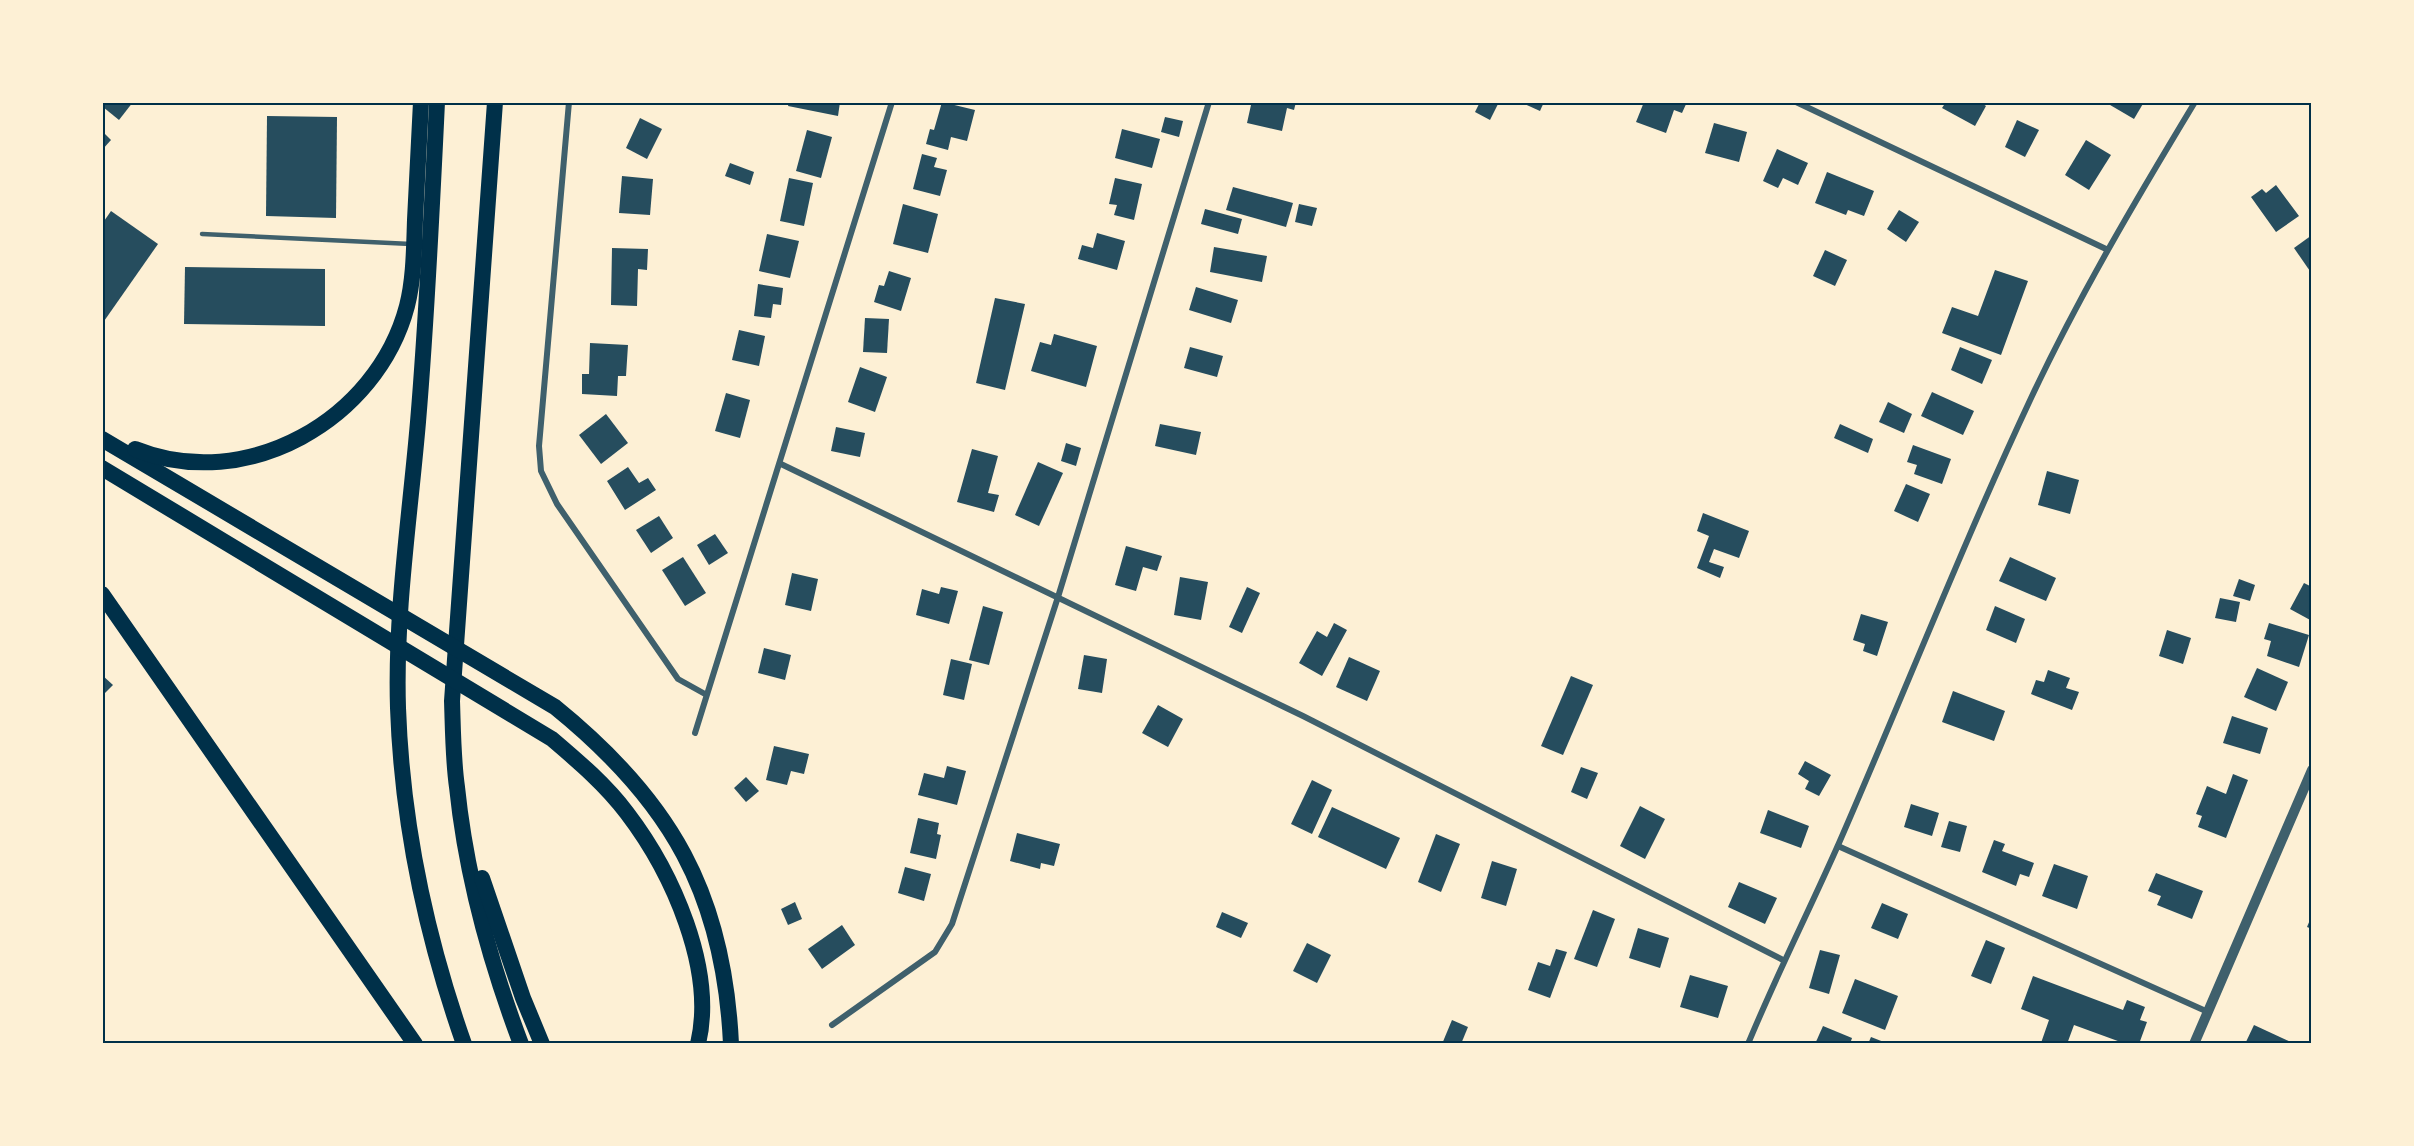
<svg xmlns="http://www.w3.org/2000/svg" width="2414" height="1146" font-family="'Noto Sans',sans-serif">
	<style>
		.building { fill: #264d5e }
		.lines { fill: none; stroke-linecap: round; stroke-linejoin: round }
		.service { stroke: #3f606c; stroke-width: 4.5 }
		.minor { stroke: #3f606c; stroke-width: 6 }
		.tertiary { stroke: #3f606c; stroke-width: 10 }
		.trunk { stroke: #003049; stroke-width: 16 }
		.neatline { fill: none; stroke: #003049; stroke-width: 2 }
	</style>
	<rect width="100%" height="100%" fill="#fdf0d5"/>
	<g class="building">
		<path d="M107,102h26l-14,18 -16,-13z"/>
		<path d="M789,102h51l-2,14 -50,-10z"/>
		<path d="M942,102l33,8 -8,31 -16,-4 -3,13 -22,-6 4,-15 4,1z"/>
		<path d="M1247,102h49l-2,8 -7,-2 -5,23 -35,-8 4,-18z"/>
		<path d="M1480,102h19l-9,18 -15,-8z"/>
		<path d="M1520,102h24l-4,9z"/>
		<path d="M1644,102h43l-5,11 -8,-3 -8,23 -30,-11z"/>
		<path d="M1946,102h34l6,4 -11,20 -33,-18z"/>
		<path d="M2105,102h39l-10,17z"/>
		<path d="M267,116l70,1 -1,101 -70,-2z"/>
		<path d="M1165,117l18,4 -4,16 -18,-5z"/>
		<path d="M640,118l22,11 -15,30 -21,-11z"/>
		<path d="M2017,120l22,10 -14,27 -20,-10z"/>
		<path d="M1714,123l33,9 -8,30 -34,-9z"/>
		<path d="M1122,129l38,10 -8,29 -37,-10z"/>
		<path d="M807,130l25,7 -11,41 -25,-7z"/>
		<path d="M102,131l9,9 -9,10z"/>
		<path d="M2086,140l25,15 -22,35 -24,-15z"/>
		<path d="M1777,149l31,14 -10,22 -15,-7 -5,10 -15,-7z"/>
		<path d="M922,154l15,4 -3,9 13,3 -7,26 -27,-7z"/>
		<path d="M730,163l24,9 -4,13 -25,-9z"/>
		<path d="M1827,172l47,19 -10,25 -16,-6 -2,5 -31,-12z"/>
		<path d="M622,176l31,3 -3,36 -31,-2z"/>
		<path d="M789,178l24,5 -9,43 -24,-5z"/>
		<path d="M1115,178l27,6 -8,36 -20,-5 3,-10 -8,-1z"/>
		<path d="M2276,185l23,31 -23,16 -25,-35 11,-8 4,4z"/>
		<path d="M1233,187l60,16 -7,24 -60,-17z"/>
		<path d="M903,204l35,10 -10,39 -35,-9z"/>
		<path d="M1299,204l18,4 -5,18 -17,-4z"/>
		<path d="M1205,209l37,10 -4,15 -37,-10z"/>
		<path d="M1899,210l20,12 -13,20 -19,-13z"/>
		<path d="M111,211l47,33 -56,80v-100z"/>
		<path d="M1097,233l28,8 -8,29 -39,-11 4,-14 11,3z"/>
		<path d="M767,234l32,7 -9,37 -31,-7z"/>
		<path d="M2312,235v39l-18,-26z"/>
		<path d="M1214,247l53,9 -5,26 -52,-10z"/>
		<path d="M612,248l36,1 -1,21 -9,-1 -1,37 -26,-1z"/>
		<path d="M1825,250l22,10 -12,26 -22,-10z"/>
		<path d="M185,267l140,2v57l-141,-2z"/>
		<path d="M1995,270l33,11 -27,74 -59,-22 10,-26 26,9z"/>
		<path d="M889,271l22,7 -10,33 -27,-9 5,-17 5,1z"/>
		<path d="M758,284l25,4 -2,17 -8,-1 -2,14 -17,-2z"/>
		<path d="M1196,287l42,13 -7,23 -42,-13z"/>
		<path d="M995,298l30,6 -20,86 -29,-7z"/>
		<path d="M865,318l24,1 -2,34 -24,-1z"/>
		<path d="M739,330l26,6 -6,30 -27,-6z"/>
		<path d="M1054,334l43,12 -11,41 -55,-16 9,-29 11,3z"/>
		<path d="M590,343l38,2 -2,31h-8l-1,20 -35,-2v-20h7z"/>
		<path d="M1190,347l33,9 -6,21 -33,-9z"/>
		<path d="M1960,347l32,13 -10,24 -31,-14z"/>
		<path d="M860,367l27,10 -12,35 -27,-10z"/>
		<path d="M1932,392l42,19 -11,24 -42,-19z"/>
		<path d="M726,393l24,7 -10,38 -25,-7z"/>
		<path d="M1888,402l24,12 -8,19 -25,-11z"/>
		<path d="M606,414l22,29 -27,21 -22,-29z"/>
		<path d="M1160,424l41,8 -5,23 -41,-9z"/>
		<path d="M1840,424l33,15 -5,14 -34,-15z"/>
		<path d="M836,427l29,6 -5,24 -29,-6z"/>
		<path d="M1066,443l15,5 -5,18 -15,-5z"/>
		<path d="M1913,445l38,14 -9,25 -28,-10 3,-9 -10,-3z"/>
		<path d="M972,449l26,7 -10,37 11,2 -5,17 -37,-10z"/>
		<path d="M1038,462l25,11 -24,53 -24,-11z"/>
		<path d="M628,467l11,16 9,-5 8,12 -31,20 -18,-29z"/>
		<path d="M2047,471l32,9 -9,34 -32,-9z"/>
		<path d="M1906,484l24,10 -12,28 -24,-11z"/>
		<path d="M1703,513l46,18 -10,27 -25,-9 -5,13 15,5 -4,11 -23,-10 12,-32 -12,-5z"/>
		<path d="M659,516l14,22 -22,15 -15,-23z"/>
		<path d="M715,534l13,19 -19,12 -12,-20z"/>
		<path d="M1126,546l36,10 -5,15 -14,-4 -7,24 -21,-6z"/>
		<path d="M683,557l23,36 -21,13 -23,-36z"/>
		<path d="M2010,557l46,21 -10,23 -47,-20z"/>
		<path d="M792,573l26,6 -7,32 -26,-6z"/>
		<path d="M1180,577l28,5 -7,38 -27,-5z"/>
		<path d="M2239,579l16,6 -5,16 -17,-5z"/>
		<path d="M2304,583l8,4v34l-22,-12z"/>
		<path d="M941,587l17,4 -9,33 -33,-9 6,-26 17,5z"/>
		<path d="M1247,587l13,6 -18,40 -13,-6z"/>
		<path d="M2220,598l20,4 -4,20 -21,-4z"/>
		<path d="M983,606l20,6 -14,53 -20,-5z"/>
		<path d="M1995,606l30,13 -9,24 -30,-13z"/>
		<path d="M1861,614l27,8 -11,34 -14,-5 2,-7 -12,-4z"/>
		<path d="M1334,623l13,7 -25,46 -23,-13 18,-32 10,6z"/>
		<path d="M2269,623l40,12 -10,32 -32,-11 4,-15 -7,-2z"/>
		<path d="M2167,630l24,8 -8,26 -24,-8z"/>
		<path d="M764,648l27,7 -6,25 -27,-7z"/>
		<path d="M1084,655l23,4 -5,34 -24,-4z"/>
		<path d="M1349,657l31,14 -13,30 -31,-14z"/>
		<path d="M951,659l21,5 -8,36 -21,-5z"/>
		<path d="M2257,668l31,14 -12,29 -32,-14z"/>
		<path d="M2048,670l22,8 -4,10 13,4 -7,18 -41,-16 5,-14 8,2z"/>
		<path d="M102,675l11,10 -11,11z"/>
		<path d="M1571,676l22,9 -30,70 -22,-9z"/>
		<path d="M1953,691l52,20 -11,30 -52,-19z"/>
		<path d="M1158,705l25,14 -15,28 -26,-14z"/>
		<path d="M2232,716l36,12 -8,26 -37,-11z"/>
		<path d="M774,746l35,8 -5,20 -13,-3 -4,14 -21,-5z"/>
		<path d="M1805,761l26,14 -12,21 -14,-7 4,-8 -11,-7z"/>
		<path d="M947,766l19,5 -9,34 -39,-10 6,-22 20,5z"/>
		<path d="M1581,767l17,6 -11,26 -16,-7z"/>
		<path d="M2233,774l15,6 -22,58 -28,-11 4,-11 -6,-2 11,-28 19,8z"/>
		<path d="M746,777l13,14 -13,11 -12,-14z"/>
		<path d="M1312,780l20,10 -20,44 -21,-10z"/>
		<path d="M1911,804l28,9 -7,23 -28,-9z"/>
		<path d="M1640,806l25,13 -20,40 -25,-13z"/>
		<path d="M1332,807l68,31 -14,31 -68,-32z"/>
		<path d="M1768,810l41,16 -8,22 -41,-15z"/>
		<path d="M918,818l21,5 -2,11 4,1 -5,24 -26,-6z"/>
		<path d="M1949,821l18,5 -7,26 -19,-5z"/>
		<path d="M1017,833l43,11 -6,22 -13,-3 -1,6 -30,-8z"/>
		<path d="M1436,834l24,10 -19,48 -23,-10z"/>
		<path d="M1994,840l11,4 -3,7 32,12 -5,14 -9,-3 -4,12 -34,-14z"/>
		<path d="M1492,861l25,8 -11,37 -25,-8z"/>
		<path d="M2054,864l34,12 -11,33 -35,-13z"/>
		<path d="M905,867l26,7 -7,27 -26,-8z"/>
		<path d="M2156,873l47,18 -11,28 -35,-14 4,-9 -13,-5z"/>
		<path d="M1739,882l38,16 -12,26 -37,-17z"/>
		<path d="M795,902l7,17 -14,6 -7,-16z"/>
		<path d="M1882,903l26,11 -10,25 -27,-11z"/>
		<path d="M1593,910l22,9 -18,48 -23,-8z"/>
		<path d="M1222,912l26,11 -7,15 -25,-11z"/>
		<path d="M2312,915v14l-5,-2z"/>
		<path d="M842,925l13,20 -33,24 -14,-20z"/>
		<path d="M1638,928l31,10 -9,30 -31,-10z"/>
		<path d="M1986,940l19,8 -14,36 -20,-8z"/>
		<path d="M1307,943l24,12 -14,28 -24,-12z"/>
		<path d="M1556,949l11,3 -17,46 -22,-8 10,-28 12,4z"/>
		<path d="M1820,950l20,5 -11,39 -20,-6z"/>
		<path d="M1690,975l38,11 -10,32 -38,-11z"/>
		<path d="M2033,976l90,34 4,-10 18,7 -5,13 7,2 -8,22h-13l-52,-19 -7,19 -26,-1 8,-23 -28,-11z"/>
		<path d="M1855,979l43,17 -13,34 -43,-17z"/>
		<path d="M1452,1020l16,7 -7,17h-19z"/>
		<path d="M2254,1025l41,19h-50z"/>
		<path d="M1823,1026l29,12 -2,6h-35z"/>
		<path d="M1871,1037l18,7h-21z"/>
	</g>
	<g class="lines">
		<path class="service" d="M202,234l209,10"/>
		<g class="minor">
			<path d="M569,102l-30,344 2,25 16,33 121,175 27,15"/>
			<path d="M1796,102l310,147"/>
			<path d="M781,464l522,252 480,244"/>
			<path d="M695,733l197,-631"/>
			<path d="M1838,846l370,166"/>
			<path d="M832,1025l103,-73 17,-28 106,-327 151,-495"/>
			<path d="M1748,1044c28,-68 61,-133 91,-201 65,-149 124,-300 193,-447 48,-102 105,-198 163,-294"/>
		</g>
		<path class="tertiary" d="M2194,1044l118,-274"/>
		<g class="trunk">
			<path d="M437,102c-5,107 -10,213 -19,320 -8,94 -23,190 -20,286 4,114 28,228 66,336"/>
			<path d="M495,102l-43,599c1,28 1,58 5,86 9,88 33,175 64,257"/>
			<path d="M102,439l453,268c116,94 169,187 176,337"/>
			<path d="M135,449c111,45 242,-29 272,-143 7,-27 7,-58 8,-86 2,-39 4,-79 6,-118"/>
			<path d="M102,468l450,271c27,23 54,46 75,74 45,59 89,156 71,231"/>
			<path d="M102,594l313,450"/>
			<path d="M482,878l41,120 19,46"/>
		</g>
	</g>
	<rect width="2414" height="1146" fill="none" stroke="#fdf0d5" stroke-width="207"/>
	<rect x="104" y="104" width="2206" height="938" class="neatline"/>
</svg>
